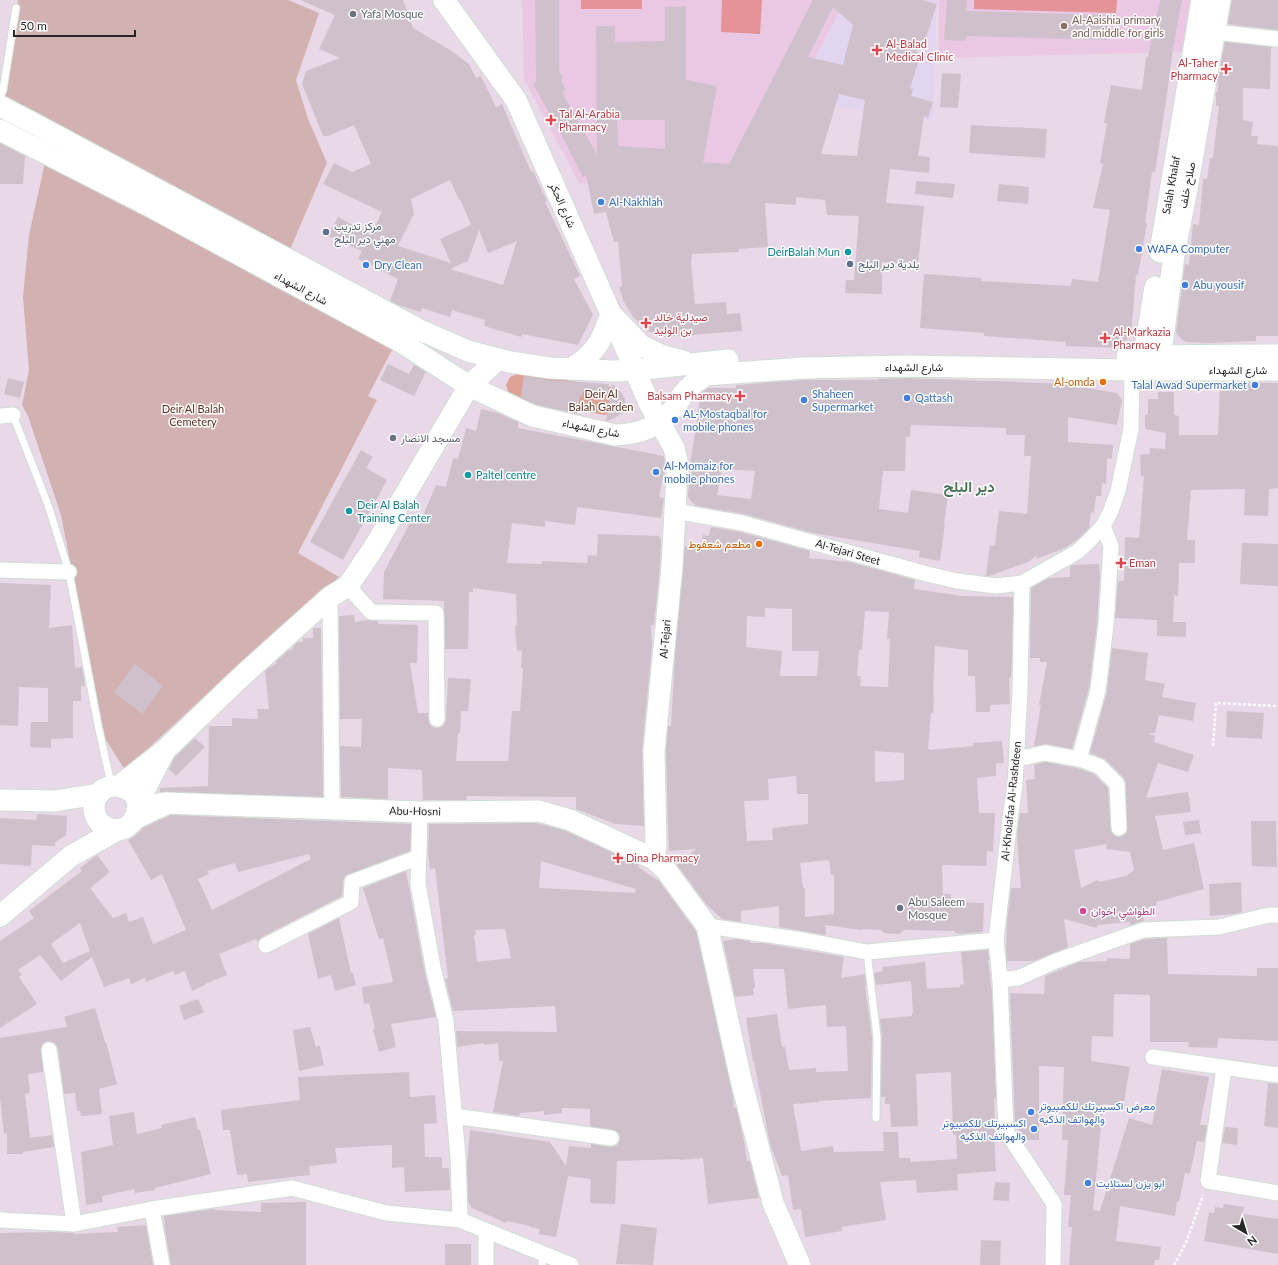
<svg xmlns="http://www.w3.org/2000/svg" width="1278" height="1265" font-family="Lato,Vazirmatn,sans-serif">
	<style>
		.education { fill: #eac8e4 }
		.medical { fill: #e1d5f0 }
		.green { fill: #dea296 }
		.cemetery { fill: #d2b1b0 }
		.pitch { fill: #e59298 }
		.building { fill: #cec1cc; fill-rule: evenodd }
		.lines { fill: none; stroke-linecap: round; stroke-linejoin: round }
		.lane-casing { stroke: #cedfd3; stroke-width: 9 }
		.street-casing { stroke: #cedfd3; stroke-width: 17 }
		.secondary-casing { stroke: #cedfd3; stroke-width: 23 }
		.path { stroke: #fff; stroke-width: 2.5; stroke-dasharray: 3 2; stroke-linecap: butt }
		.lane { stroke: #fff; stroke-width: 7 }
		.street { stroke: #fff; stroke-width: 15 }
		.secondary { stroke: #fff; stroke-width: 21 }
		.worship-dot { fill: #6b7280; stroke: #fff; stroke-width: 1.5 }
		.education-dot { fill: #8d6e63; stroke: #fff; stroke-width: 1.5 }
		.health-dot { fill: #e0444e; stroke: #fff; stroke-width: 1.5 }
		.shop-dot { fill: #3f7fe0; stroke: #fff; stroke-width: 1.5 }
		.service-dot { fill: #5c6f8a; stroke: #fff; stroke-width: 1.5 }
		.culture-dot { fill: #0f9aa8; stroke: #fff; stroke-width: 1.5 }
		.food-dot { fill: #e8710a; stroke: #fff; stroke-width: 1.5 }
		.hotel-dot { fill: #d1479c; stroke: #fff; stroke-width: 1.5 }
		.labels { text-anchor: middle; stroke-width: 3; stroke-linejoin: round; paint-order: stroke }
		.worship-label { font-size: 11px; fill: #5b616d; stroke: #fff; text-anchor: start }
		.education-label { font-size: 11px; fill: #785e54; stroke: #fff; text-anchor: start }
		.health-label { font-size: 11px; fill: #be3a42; stroke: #fff; text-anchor: start }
		.street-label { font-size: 11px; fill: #262626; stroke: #fff }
		.shop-label { font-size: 11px; fill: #366cbe; stroke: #fff; text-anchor: start }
		.service-label { font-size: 11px; fill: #4e5e75; stroke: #fff; text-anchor: start }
		.culture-label { font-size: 11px; fill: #0d838f; stroke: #fff; text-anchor: start }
		.food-label { font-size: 11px; fill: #c56008; stroke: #fff; text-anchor: end }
		.park-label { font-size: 11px; fill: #5e301c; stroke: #fff }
		.hotel-label { font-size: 11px; fill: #b23c85; stroke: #fff; text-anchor: start }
		.district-label { font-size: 15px; font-weight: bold; fill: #4a7458; stroke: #fff }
	</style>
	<rect width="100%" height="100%" fill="#e9d8e8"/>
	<g class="education">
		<path d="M522,0h324l-53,100 -54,88 -160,-5 -55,-104z"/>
		<path d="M939,0h256l-11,52 -246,6z"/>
	</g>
	<path class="medical" d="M846,0h91l-5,120 -139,-20z"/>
	<path class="green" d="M519,373l91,14 7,8 -4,16 -8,4 -90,-15 -6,-6 -3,-9 4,-8z"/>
	<g class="cemetery">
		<path d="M18,0h270l31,13 -23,67 12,39 19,44 -38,89 -285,-157z"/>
		<path d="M46,158l348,188 -26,50 9,4 -79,153 41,24 -117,103 -97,90 -21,-33 -43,-222 -33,-99 -6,-11 7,-35 -6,-73 6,-62z"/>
	</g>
	<g class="pitch">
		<rect x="581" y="0" width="61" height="9"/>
		<path d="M722,0h40l-2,34 -39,-2z"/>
		<path d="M974,0h143l-1,13 -142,-4z"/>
	</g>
	<g class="building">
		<path d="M300,0h103l10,28 37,22 19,14 7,14 5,-2 15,31 6,-3 29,68 2,-1 14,30 -2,1 35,74 -6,3 19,36 -15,30 -56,-11 -1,3 -37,-11 1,-6 -33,-10 -2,7 -28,-9 -1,4 -23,-7 -8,-4 8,-22 -40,-20 4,-8 -34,-15 10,-19 33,18 11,-23 -59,-28 11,-21 18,9 19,-8 -17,-39 -26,11h-5l-21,-52 4,-13 34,-13 -21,-9 16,-34zM450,180l9,20 1,-1 11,26 -31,14 11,24 -53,-17 16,-32 -3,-15zM479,230l9,23 29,-12 -14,44 -53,-16 18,-8z"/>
		<path d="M535,0h24v71l4,7 -2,1 5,11 -4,2 35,63 -1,-129h19v16l50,-1v-34l21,-1v74l31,6 -14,76 26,2 84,-164h109l15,4 -12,36h-5l-6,21 4,2 -8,25 3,1 -2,7 22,6 -5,16 -4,-2 -6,40 12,1 -1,16 -39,-4 -4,34 38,3 -6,59 -36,-3v32l-37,-1 1,-13h8l5,-64 -32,-1 -2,-15 -29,-3v8l-31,-2 3,44 -29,2v3l-47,2 -1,9 4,41 31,-2 1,12 13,-1 2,18 -79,6 -15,-6 -15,-14 -10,-17 -4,-13 3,-1 -4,-45 -4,1 -8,-30 -12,2 -8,-39 -3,2 -20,-39 -30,-54 3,-2zM833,7l20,18 -10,40 -35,-8zM839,94l26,6 -8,56 -36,-2zM617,120h48v29l-47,-3z"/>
		<path d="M947,0h20l-1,11 141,4v25l-141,-4v5l-22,-1z"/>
		<path d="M1160,0h22l-9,48 -7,53 -11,71h-3l-7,51h2l-9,52h-2l-5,61 -15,12 -50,-2v-4l-82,-6v-3l-64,-5 4,-54 57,4v3l90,5 1,-7 26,3 12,-72 -17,-2 10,-44 -3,-1 7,-40h-3l7,-38 31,5 4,-33h2z"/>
		<path d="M1232,0h46v30l-50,-6z"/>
		<path d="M1225,42l46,5 -1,42 -27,-1v32l10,2 -2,14h7l-1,8 21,2v190h-22v5l-48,2 -22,-1 -5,-3 -5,-6 9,-69 4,1 4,-41 6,1 4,-46h4l3,-21h3l6,-52h-3v-14l2,-1v-12z"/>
		<path d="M942,73l19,1 -3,34 -18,-1z"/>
		<path d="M971,125l76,4 -2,29 -76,-5z"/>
		<path d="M0,143l25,13 -2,28h-23z"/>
		<path d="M916,181l39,3 -2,14 -38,-4z"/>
		<path d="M999,184l30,3 -1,17 -31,-3z"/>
		<path d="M388,364l21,10 5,-9 12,7 -12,24 -34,-16z"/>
		<path d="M524,376l25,4 60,4 -1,11 -25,-3 -1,5 -2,-1 -3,18 -40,-9 -16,-8z"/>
		<path d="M8,378l16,4 -4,16 -16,-4z"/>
		<path d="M907,378l162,6v1l48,8 5,7 -5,25 -49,-8v25l45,3 -1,14 -5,-1 -1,26 -4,-1 -1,13h-5l-2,17 -3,-1 -2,16 -11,11 -13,9 -29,11 1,-4 -9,7 -39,14h-3l4,-31 5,1 4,-35 28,3 4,-58h-7l1,-21h-19v-7l-95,-3 -1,12h-4l-1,34h-22l-4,38 29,4 3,-23 37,5 -4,29h1l-5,37 -21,-4 1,-6 -107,-18 -69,-19 -48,-8 -6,-6 -2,-4v-4l5,-27h-3l11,-72 7,-5h28v-3l68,-5h74v-1zM722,469l33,2 -4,28 -34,-4z"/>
		<path d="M1220,382l58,1v105l-9,1 -1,27 -24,-1 1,-26 -54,1 -4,50h8v23h-16l-1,33 -4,-1 -1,27h13v15l-29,-1v-16l-42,-2 3,-37h6l1,-44 14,1 5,-62 -3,1 -1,-22 10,-1v-6l15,1 1,-16 -21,-4v-14h3v-16h10v-7h16v23l5,1v19h39z"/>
		<path d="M612,384l10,9 3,6v7l-2,6 -5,4 -10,5h-2z"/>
		<path d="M481,409l17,4 22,10h-2v5l146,28 1,10 -6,31 5,1 -3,20 -84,-11 -2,18 -30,-4v6l-33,-4 -5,40 35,1v-3l45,2 1,-8 9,1 1,-22 61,2v2h2l-1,27 -6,60h-3l1,20 -10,105 2,76 -29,-2 -39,-15v-12l-110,-1 1,4h-44l-1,-30 -34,-2v31l-47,-2 -1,-51 21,1 1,-28h-22l-1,-103 15,-1 1,7 13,-2 10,1v3l40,1 -1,38h-7l8,50h10l1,10 3,4 5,1 5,-1 3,-4 1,-4 2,-41 23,1 -3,32h-7l-1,22h-2l-2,28h52l4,-50h8l3,-43h-2l1,-18 -5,1 -2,-25 2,-1 -1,-31 -43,-6v4h-4l-1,57h-23l-1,-48 -61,-2 1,-27 28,-53 9,1 15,-35 10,2 7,-29 5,1 8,-31 10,3z"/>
		<path d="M361,450l12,7 -7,11 21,12 -44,80 -33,-18z"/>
		<path d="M711,527l29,5 70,19 -1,7 41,4 65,18 -1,9 49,7 50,1 -1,61 -1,19h-2l1,27 -20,1v7h-14l-1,-36h-7v-26l-33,-4 -2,49h1l-1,18h-2l-3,35 2,2 43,-4v-3l29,-2 2,22h-8v13l-19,2 2,35h16l-2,39 -6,-1 -1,15 -44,-1 1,29h8v8l33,1 -1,29 -24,2 -1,-1h-3v-2l-51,-1 -5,4 -15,-1 -3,-3 -19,-1v1l-37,-5 1,10 -47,-8v-21l-38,5v11l-19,-3 -16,-15 -29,-39 19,-16 -27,2 -1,-26 -2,-74 2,-25h3l4,-71 10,-109 15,2 3,-13 6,1zM765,608l27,1v42h27l-2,25h-37l2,-25 -36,-4 1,-31 18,1zM865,611l24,1 -2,27h3l-2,48 -28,-1 1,-10h-4l2,-26h3zM875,751l29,2v27l-29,2zM796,776l1,18h11v30l-36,4 1,12 -26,1 -3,-40 25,-1 -1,-21zM829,860l2,15h3v39l-29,3v-29h-2l-3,-25z"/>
		<path d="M1242,543l36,1v42l-38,-2z"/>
		<path d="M1099,564l1,13 -3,46 -8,65 -17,61 -26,-5 -12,2 7,-41h-2l8,-43h-7v-4h-10l1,-70 18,-10 21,-1v-10l2,-2z"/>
		<path d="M0,583l51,2 -2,43 23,-3 3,43 7,-1 3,19h-4v15h-8v37l-22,1v9l-21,-1 1,-25h17v-34l-29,-1 -1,39 -18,-1z"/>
		<path d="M313,628h8l2,169 -163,-5v-4l48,-2 1,-60h23v-8l26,1 -1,-10h12l-4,-38 8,-6 3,-1v-3l13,-11 4,-1v-2l4,-5h6v-4h10z"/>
		<path d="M1112,648l36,5 -3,27 20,4 -3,13 34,6 -3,18 -34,-6 -4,18h-7l7,3 -1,6 40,13 -6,17 -30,-9 -12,35 42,-6 3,20 -36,4 8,34 31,-7 10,46 -48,13 1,3 -16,5 3,11 -14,4v-3l-33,3v3l-33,-9 4,28 -34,14h-27l-1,-13 1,-26 4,-34h10l-4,-50 2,-18 1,-7h8l-2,-33 9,-1 -1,-14 11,-3 32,6 17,6 14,14 3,44 4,4 4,1 5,-2 3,-3 -1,-48 -2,-6 -19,-19 -15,-6 17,-61zM1107,844l-1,5 24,3 4,18 -8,6 -27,6 -1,-2 -17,8 -7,-38z"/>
		<path d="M135,664l28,22 -21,28 -28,-22z"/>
		<path d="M1227,711l37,2 -2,26 -36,-2z"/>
		<path d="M195,738l10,9 -29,29 -7,-7 6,-12z"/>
		<path d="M37,814l30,2 -1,19 -11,7v4l-23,-1 -1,21 -31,-2v-46l36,2z"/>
		<path d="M170,815l241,9 -1,27 -61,23 -4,2 -2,5 -1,15 -80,41 -4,5 -2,-3 -37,15 8,21 -22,9v1l-13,6 -7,-20 -10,4 -2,-4 -27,11 -1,-4 -14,6 -2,-6 -25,9 -12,-30 -31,24 -21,-26 -22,15 4,5 -3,2 18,27 -37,24v-87l34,-23 -5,-7 53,-40 -2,-3 17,-13 13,17 -20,16 23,30 13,-5 3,9 14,-5 10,27 33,-14 -24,-56 -11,6 -23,-40 7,-4 8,-8zM309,854l2,5 -99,51 -14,-31 11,-5 -2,-3 28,-8 3,9zM80,923l10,28 -27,12 -12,-19z"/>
		<path d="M1199,820l2,13 -16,2 -2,-13z"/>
		<path d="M1251,821h25l1,46 -25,-1z"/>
		<path d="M537,823l29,8 73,34 -1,2 21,14 37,50 37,164 1,13 2,-1 8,34 3,20h3l9,37 -51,6 -5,-46 -23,2v-1l-63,2 -2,43 -25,-1 1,-24 -23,-3 -12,61 -17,-3 1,-5 -10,-2v-1l-23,-5 -1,2 -34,-15 -4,-7 -1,-36 3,-35 80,12 16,24 3,-20 22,2v-4l19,3 5,-1 3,-2 2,-4 -1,-6 -3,-3 -26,-5v-17l-28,-1v5l-18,2v-4l-24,2 -1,3 -26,-4 10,-51h-4l-1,-18 -14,2v-2l-27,4 -1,-16 101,1 -2,-26 -102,5 -8,-32 3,-1 -13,-110 -5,1 -2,-16 1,-29zM541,861l95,28 -1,4 -96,-5zM505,929l6,29 -34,4 -3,-27h2l-1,-5z"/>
		<path d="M406,871l19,103 11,43 -45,7 5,23 -17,5 -6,-23h2l-6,-26 -5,1 -2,-17 31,-5 -10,-44 -4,1 -16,-51z"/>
		<path d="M1241,882l1,30 -8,2 -24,2 -1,-32z"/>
		<path d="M339,918l12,55h2l3,12 -21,6 -4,-16 -13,4 -10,-45z"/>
		<path d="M1167,938l1,36 89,2v-8h21v73l-60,-3 -1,10 -29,-1 1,-5h-39v-47l-36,-1 -1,43 -21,-1 -1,25 39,6 -7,40 -20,-3 -10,106 7,1 29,-93 23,7 10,-56 47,8 -9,48h7l-3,17 -7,-1 -7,33 -5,-1 -6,29 -2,-1 -2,15 -55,-10 -4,35 45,6 -2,13h-4l-1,5h-85l3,-38h-4l3,-32h-7l4,-55h-6l2,-73 -25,-1v74h-13l-11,-15 -5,-132 34,1 1,-18 34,-14 28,-1v-3l23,1v-15l15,-5z"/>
		<path d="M736,939l14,2v2h13l81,14 -3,21 24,-4 1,12h-1l7,51 -1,61 -52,3v1l-26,2 8,47 32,-5 1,6 50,-1 -1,-19h15l1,26h11l1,4 46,-3 -1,-24h-3l-2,-63 -35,2 2,52 -27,1 -1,-23h-5v-7h-4l1,-60 -2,-18 32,-3v-3h1l-2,-32 -35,4 -2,-12 9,-2 -1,-4 43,-5 2,27 33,-2v-2l4,-1 -3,-32 27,-2 1,10h-1l4,33 4,107 -2,-3 1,36h-1l2,38 -39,3 1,16 -41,3 -1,-13 -36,2 6,38 -45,7 1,4 -37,6 -4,-28 -8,1 -5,-35 -6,1 -12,-32 -16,-82h-1l-7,-44 31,-4 5,33h3l4,23 27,-2v4l32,-1 -2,-45 -19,1 -1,-22 -38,4 -4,-40h-31l2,19h-2l1,7 -19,2 -12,-56z"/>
		<path d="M198,999l6,13 -20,8 -5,-14z"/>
		<path d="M95,1008l10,34h1l11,42 -18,5 3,25 -21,2 -1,-5h-3l-2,-18 -11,1 -6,-46 -2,-3 -3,-3 -6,-1 -4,2 -2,4 2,25 -15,2 2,19 -5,1 5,44 22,-3 2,12 -31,5v2h-16v-21l-3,1 -4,-37v-59l67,-11 -3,-10z"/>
		<path d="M310,1027l6,20 4,-1 4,19 -25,6 -6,-41z"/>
		<path d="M409,1072l1,25 25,-2 2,28 -13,1 1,33h17v11h7l1,22 -45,2 -1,-25 -12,1v-23l-57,3 2,15 -28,3 1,9 -62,7 -1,-8 -10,1 -7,-45h-7l-2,-20 79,-10 -2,-23z"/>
		<path d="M1268,1083l10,1v44l-14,-2z"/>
		<path d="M134,1112l3,22 25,-6 -1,-3 34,-8 3,13h2l11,44 -56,14v2l-20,3 -1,-4 -32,7 1,6 -17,3 -5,-53 32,-7 -4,-29z"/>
		<path d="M1225,1127l13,1 -1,17 -15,-2z"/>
		<path d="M995,1182l15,1 -1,18 -16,-1z"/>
		<path d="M306,1202v63h-135l-7,-42h1l-1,-7 50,-7v1l47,2v-9z"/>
		<path d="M1224,1204l20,3 -1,7 35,5v35l-74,-13 5,-29 5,1 1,-6 8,1z"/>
		<path d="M621,1224l36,4 -4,37 -37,-1z"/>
		<path d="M146,1225l7,40h-153v-32l55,-1 19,1v1l44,-2 -1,-5z"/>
		<path d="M981,1240l20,1 -1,24h-20z"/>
		<rect x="445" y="1244" width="26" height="21"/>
	</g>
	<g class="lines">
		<g class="lane-casing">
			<g id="lane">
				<path d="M0,97l3,-7 13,-82"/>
				<path d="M13,415l35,90 21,67 29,153 13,59"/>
				<path d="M867,952l10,85 -1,81"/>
				<path d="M542,1254v11"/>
			</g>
		</g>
		<g class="street-casing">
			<g id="street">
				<path d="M1215,32l63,7"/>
				<path d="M0,416l13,-1"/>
				<path d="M675,511l67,12 185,51 30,7 39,5 26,-3"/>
				<path d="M0,570l69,2"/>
				<path d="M348,586l23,26 65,1 1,106"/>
				<path d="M330,597l2,212"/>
				<path d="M1017,759l28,-6 34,6 20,7 18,18 2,44"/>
				<path d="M1079,759l19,-69 8,-66 5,-78 -8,-20"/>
				<path d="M420,812l-2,72 16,88 12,49 12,136 2,63"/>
				<path d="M707,926l96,14 64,12 129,-12"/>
				<path d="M266,945l85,-43 1,-20 67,-25"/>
				<path d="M1000,980l18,-2 38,-17 87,-31 76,-3 50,-12h9"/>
				<path d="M49,1050l25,174"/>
				<path d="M1153,1057l125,18"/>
				<path d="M1224,1068l-16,113 70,12"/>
				<path d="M454,1116l157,22"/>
				<path d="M152,1209l10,56"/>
				<path d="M0,1220l74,4 78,-15 140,-21 94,25 74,7 111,45"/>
				<path d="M486,1265v-34"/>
				<path d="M1053,1265l1,-61 -48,-73 -6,-151 -4,-40 14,-121 5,-34 5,-94 2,-108 55,-31 12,-11 14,-15 7,-13 8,-22 13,-62 1,-59"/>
			</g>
		</g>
		<g class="secondary-casing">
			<g id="secondary">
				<path d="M444,0l72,100 95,214 38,89 25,45 3,12v14l-5,92 -18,185 2,93 -2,15"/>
				<path d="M0,106l31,16 389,208 48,21 42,11 40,6 63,3 22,-1 93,-10"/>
				<path d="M0,130l153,78 248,134 68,44 64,30 82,19c26,-1 44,-8 61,-29 3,-4 4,-9 8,-13 6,-8 14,-13 22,-18l97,-7 104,-2 225,4h146"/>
				<path d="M1160,252l42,-252"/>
				<path d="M1127,356l151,-1"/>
				<path d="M1159,367l15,-112 13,-66 33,-189"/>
				<path d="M1142,368l13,-81"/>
				<path d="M571,369c26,-17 30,-27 40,-55l31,32 21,10 20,5"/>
				<path d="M165,750l-27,53 15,2 13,-2 254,9 119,-1 31,9 84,39 12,11 41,56 34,154 32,123 27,62"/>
				<path d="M119,786l46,-36 77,-74 88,-79 18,-11 25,-37 96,-163 29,-27"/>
				<path d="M0,800l55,1 44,-7"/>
				<path d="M134,820c19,-38 -41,-47 -40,-12 0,16 17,26 31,20 4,-2 6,-5 9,-8 6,-5 22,-11 30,-15"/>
				<path d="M0,916l71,-60 46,-26"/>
			</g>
		</g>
		<g class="path">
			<path d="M1213,746l3,-43 62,3"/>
			<path d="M1174,1265l12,-22 17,-48"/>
		</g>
		<use href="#lane" class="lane"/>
		<use href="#street" class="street"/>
		<use href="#secondary" class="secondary"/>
	</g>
	<g class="worship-dot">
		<circle cx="353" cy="14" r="4"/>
		<circle cx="393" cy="438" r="4"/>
		<circle cx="900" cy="908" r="4"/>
	</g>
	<circle class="education-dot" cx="1064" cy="26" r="4"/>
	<g class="health-dot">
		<path d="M875 44h4v4h4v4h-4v4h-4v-4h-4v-4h4z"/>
		<path d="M1224 63h4v4h4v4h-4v4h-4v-4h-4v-4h4z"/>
		<path d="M549 114h4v4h4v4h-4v4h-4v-4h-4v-4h4z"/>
		<path d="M644 317h4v4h4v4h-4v4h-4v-4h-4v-4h4z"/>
		<path d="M1103 332h4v4h4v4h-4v4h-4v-4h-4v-4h4z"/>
		<path d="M738 390h4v4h4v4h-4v4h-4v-4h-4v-4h4z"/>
		<path d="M1119 557h4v4h4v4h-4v4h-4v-4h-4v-4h4z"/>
		<path d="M616 852h4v4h4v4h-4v4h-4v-4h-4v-4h4z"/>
	</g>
	<g class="shop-dot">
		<circle cx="601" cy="202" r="4"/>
		<circle cx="1139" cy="249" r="4"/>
		<circle cx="366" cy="265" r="4"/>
		<circle cx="1185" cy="285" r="4"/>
		<circle cx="1255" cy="385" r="4"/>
		<circle cx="907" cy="398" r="4"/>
		<circle cx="804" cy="400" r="4"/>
		<circle cx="675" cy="420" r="4"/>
		<circle cx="656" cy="472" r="4"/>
		<circle cx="1031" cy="1112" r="4"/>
		<circle cx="1034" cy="1129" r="4"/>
		<circle cx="1088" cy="1183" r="4"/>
	</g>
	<g class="service-dot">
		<circle cx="326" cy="232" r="4"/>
		<circle cx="850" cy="264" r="4"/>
	</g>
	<g class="culture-dot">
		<circle cx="848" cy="252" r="4"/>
		<circle cx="468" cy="475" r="4"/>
		<circle cx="349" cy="511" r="4"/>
	</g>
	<g class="food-dot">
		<circle cx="1103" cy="382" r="4"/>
		<circle cx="759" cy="544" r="4"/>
	</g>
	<circle class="hotel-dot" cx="1083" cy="911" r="4"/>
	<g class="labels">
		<g class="worship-label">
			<text x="361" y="18">Yafa Mosque</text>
			<text x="401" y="442">مسجد الانصار</text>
			<text x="908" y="906">Abu Saleem<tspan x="908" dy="13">Mosque</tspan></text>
		</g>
		<g class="education-label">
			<text x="1072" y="24">Al-Aaishia primary<tspan x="1072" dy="13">and middle for girls</tspan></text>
		</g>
		<g class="health-label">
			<text x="886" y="48">Al-Balad<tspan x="886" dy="13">Medical Clinic</tspan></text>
			<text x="1218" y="67" text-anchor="end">Al-Taher<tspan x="1218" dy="13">Pharmacy</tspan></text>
			<text x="559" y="118">Tal Al-Arabia<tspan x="559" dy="13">Pharmacy</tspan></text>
			<text x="654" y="321">صيدلية خالد<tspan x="654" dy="13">بن الوليد</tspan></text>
			<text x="1113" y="336">Al-Markazia<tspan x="1113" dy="13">Pharmacy</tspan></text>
			<text x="732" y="400" text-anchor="end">Balsam Pharmacy</text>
			<text x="1129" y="567">Eman</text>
			<text x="626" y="862">Dina Pharmacy</text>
		</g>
		<g class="street-label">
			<text transform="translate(1171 185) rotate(-80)" y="4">Salah Khalaf</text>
			<text transform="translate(1187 185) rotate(-79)" y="4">صلاح خلف</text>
			<text transform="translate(563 205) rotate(66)" y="4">شارع الحكر</text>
			<text transform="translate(301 288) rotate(28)" y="4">شارع الشهداء</text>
			<text x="914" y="371">شارع الشهداء</text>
			<text x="1238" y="374">شارع الشهداء</text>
			<text transform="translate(591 428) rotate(11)" y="4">شارع الشهداء</text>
			<text transform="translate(848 552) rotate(16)" y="4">Al-Tejari Steet</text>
			<text transform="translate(665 639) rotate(-85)" y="4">Al-Tejari</text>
			<text transform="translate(1011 801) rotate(-84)" y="4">Al-Kholafaa Al-Rashdeen</text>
			<text transform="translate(415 811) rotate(1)" y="4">Abu-Hosni</text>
		</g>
		<g class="shop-label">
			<text x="609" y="206">Al-Nakhlah</text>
			<text x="1147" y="253">WAFA Computer</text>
			<text x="374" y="269">Dry Clean</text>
			<text x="1193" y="289">Abu yousif</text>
			<text x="1247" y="389" text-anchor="end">Talal Awad Supermarket</text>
			<text x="812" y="398">Shaheen<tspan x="812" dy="13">Supermarket</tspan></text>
			<text x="915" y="402">Qattash</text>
			<text x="683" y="418">AL-Mostaqbal for<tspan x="683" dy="13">mobile phones</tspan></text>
			<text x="664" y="470">Al-Momaiz for<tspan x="664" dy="13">mobile phones</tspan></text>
			<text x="1039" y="1110">معرض اكسبيرتك للكمبيوتر<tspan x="1039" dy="13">والهواتف الذكيه</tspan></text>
			<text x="1026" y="1127" text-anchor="end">اكسبيرتك للكمبيوتر<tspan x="1026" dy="13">والهواتف الذكيه</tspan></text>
			<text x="1096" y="1187">ابو يزن لستلايت</text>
		</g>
		<g class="service-label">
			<text x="334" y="230">مركز تدريب<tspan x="334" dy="13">مهني دير البلح</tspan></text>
			<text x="858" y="268">بلدية دير البلح</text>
		</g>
		<g class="culture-label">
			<text x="840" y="256" text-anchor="end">DeirBalah Mun</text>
			<text x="476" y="479">Paltel centre</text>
			<text x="357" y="509">Deir Al Balah<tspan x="357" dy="13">Training Center</tspan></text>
		</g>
		<g class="food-label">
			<text x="1095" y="386">Al-omda</text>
			<text x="751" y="548">مطعم شعفوط</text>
		</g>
		<g class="park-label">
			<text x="601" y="398">Deir Al<tspan x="601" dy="13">Balah Garden</tspan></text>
			<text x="193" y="413">Deir Al Balah<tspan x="193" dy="13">Cemetery</tspan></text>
		</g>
		<g class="hotel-label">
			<text x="1091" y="915">الطواشي اخوان</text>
		</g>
		<g class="district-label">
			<text x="969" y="492">دير البلح</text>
		</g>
	</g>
	<g transform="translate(1246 1233) rotate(142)" stroke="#ffffff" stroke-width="3" paint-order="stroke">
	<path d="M0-3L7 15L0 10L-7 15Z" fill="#262626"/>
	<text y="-6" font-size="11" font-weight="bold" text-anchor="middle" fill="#262626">N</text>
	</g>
	<path d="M14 30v6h121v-6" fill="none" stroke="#262626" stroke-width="2"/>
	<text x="20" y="30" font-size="12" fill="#262626" stroke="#ffffff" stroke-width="3" paint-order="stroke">50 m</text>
</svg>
